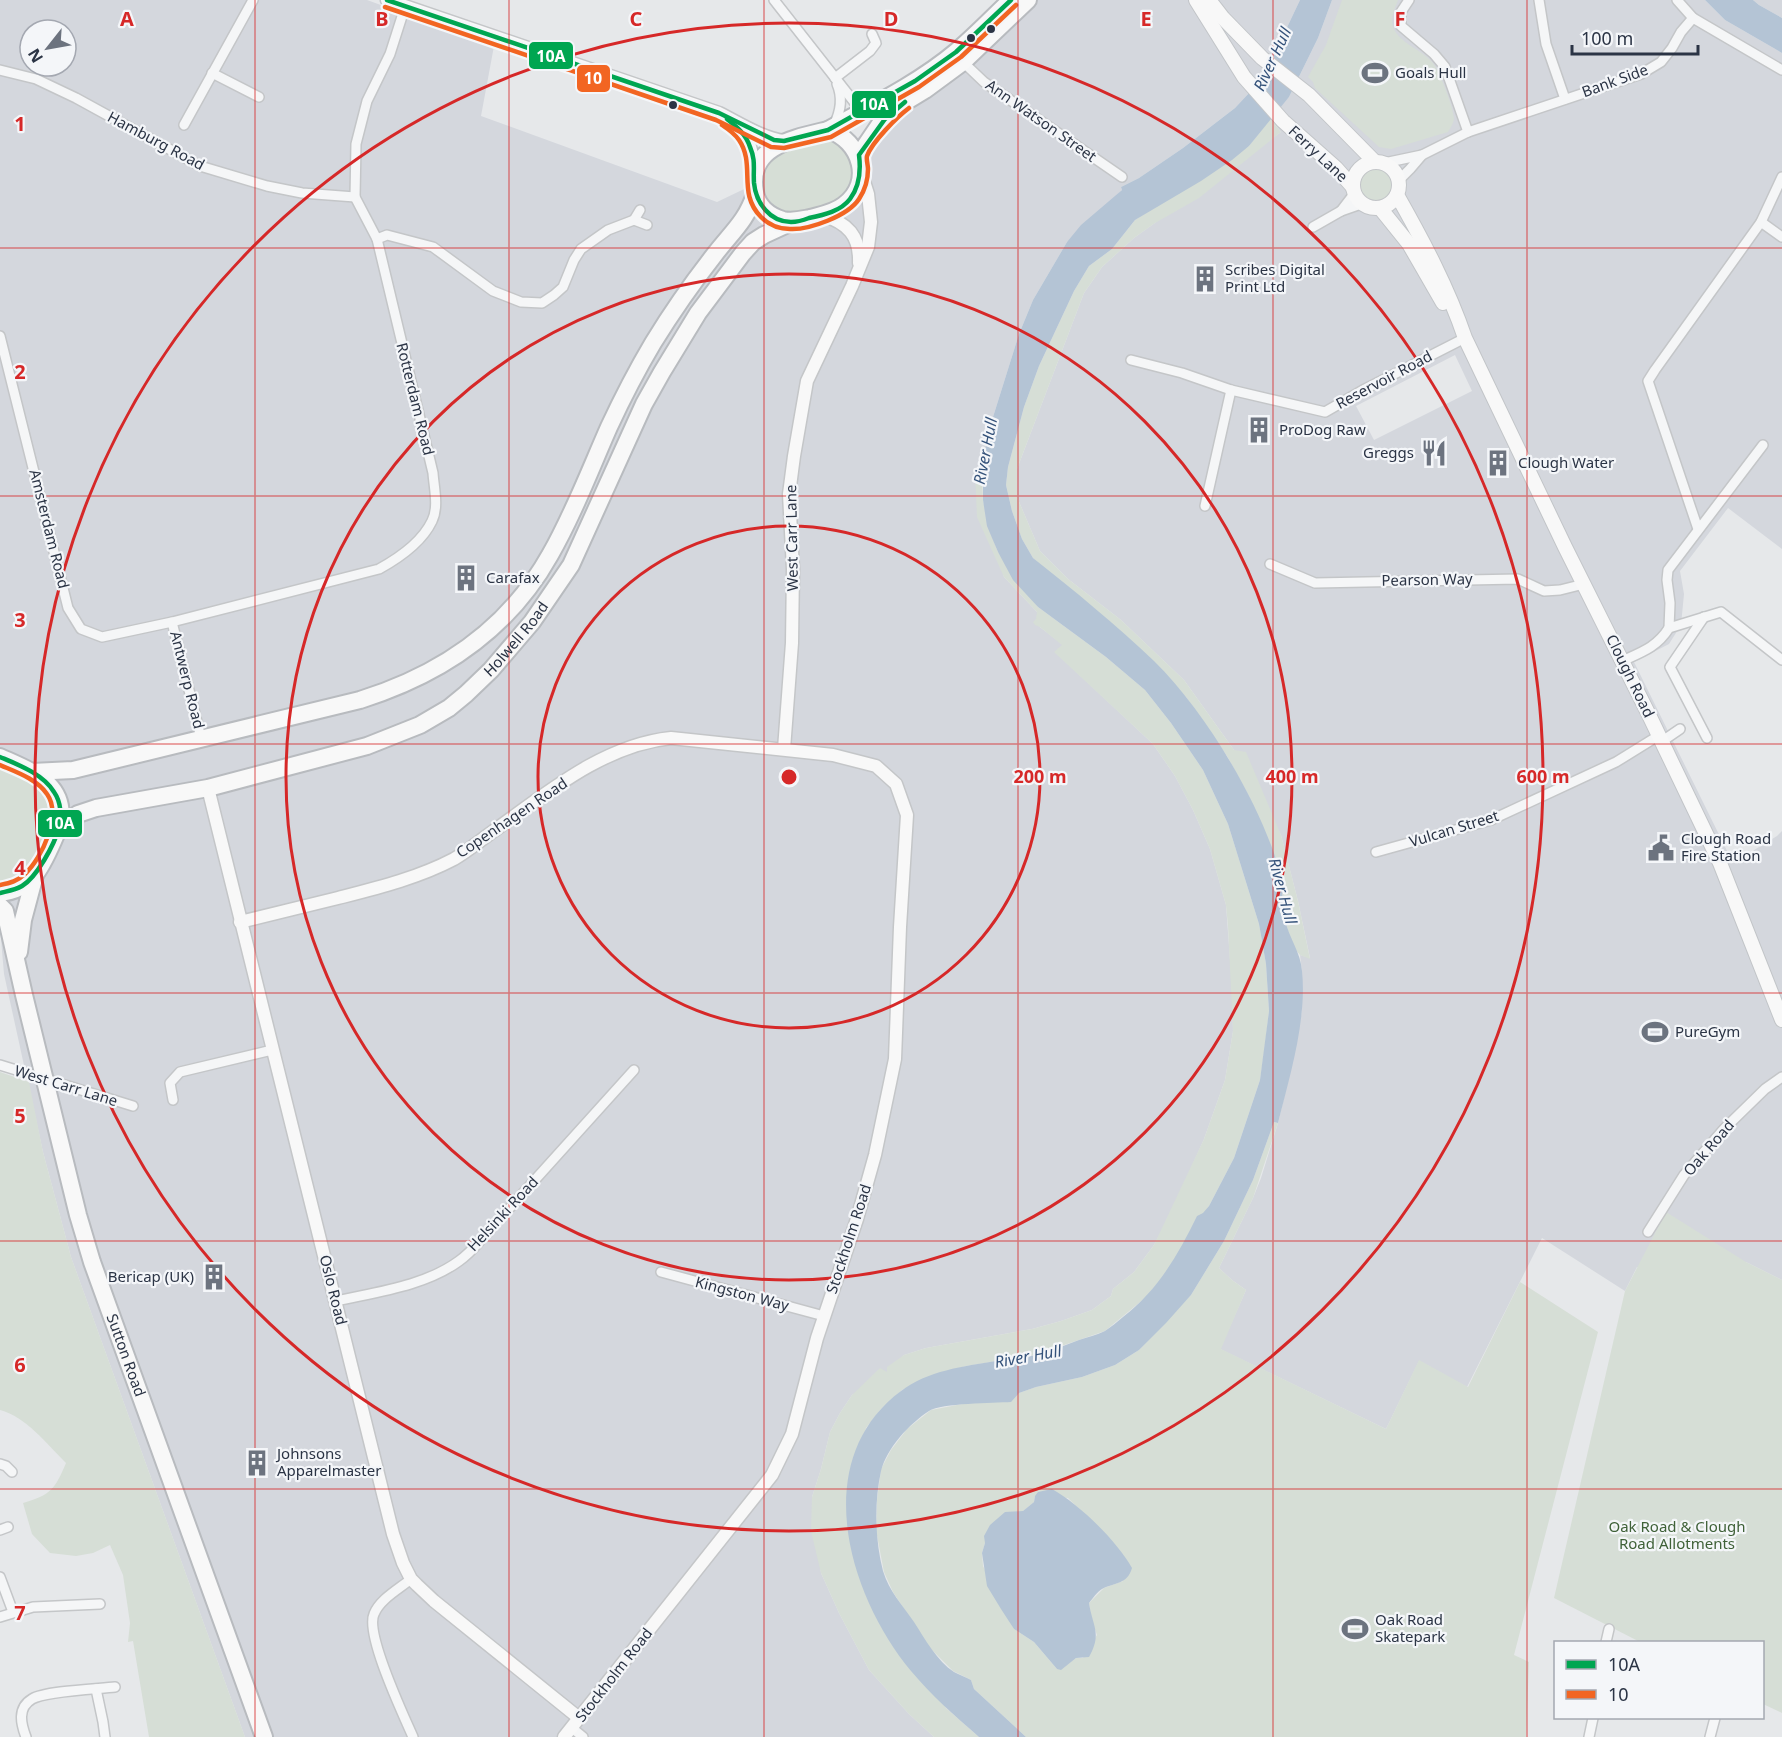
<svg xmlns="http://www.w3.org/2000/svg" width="1782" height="1737" font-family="'Noto Sans',sans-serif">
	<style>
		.built { fill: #d4d7dd; fill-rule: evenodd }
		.green { fill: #d6ded6; fill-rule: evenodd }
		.water { fill: #b4c4d5 }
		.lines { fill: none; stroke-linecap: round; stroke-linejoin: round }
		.street-casing { stroke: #c4c6c8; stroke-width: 12 }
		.secondary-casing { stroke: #c4c6c8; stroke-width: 15 }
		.primary-casing { stroke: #c2c5c8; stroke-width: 16 }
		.highway-casing { stroke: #b8bbbf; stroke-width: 20 }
		.street { stroke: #f5f6f7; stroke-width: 9 }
		.secondary { stroke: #f8f8f8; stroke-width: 12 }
		.primary { stroke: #f8f8f8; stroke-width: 14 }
		.highway { stroke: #f8f8f8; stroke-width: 16 }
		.bus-1-casing { stroke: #f4f6f9; stroke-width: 9 }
		.bus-2-casing { stroke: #f4f6f9; stroke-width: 9 }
		.bus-1 { stroke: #00a651; stroke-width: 4.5 }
		.bus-2 { stroke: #f26522; stroke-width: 4.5 }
		.grid { fill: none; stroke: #d62828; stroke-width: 1.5; stroke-opacity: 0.55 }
		.ring { fill: none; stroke: #d62828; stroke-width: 3 }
		.bus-dot { fill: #2b3445; stroke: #f4f6f9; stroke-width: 2 }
		.labels { text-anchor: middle; stroke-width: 4.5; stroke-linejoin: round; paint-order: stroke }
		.poi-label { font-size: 15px; fill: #2b3445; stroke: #f4f6f9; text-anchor: start }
		.street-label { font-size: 15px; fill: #2b3445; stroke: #f4f6f9 }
		.park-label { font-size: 15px; fill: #3f6138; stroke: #f4f6f9 }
		.water-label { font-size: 16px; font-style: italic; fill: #34527a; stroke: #f4f6f9 }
		.grid-label { font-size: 20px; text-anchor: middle; font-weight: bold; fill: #d62828; stroke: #f4f6f9; stroke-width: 4.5; stroke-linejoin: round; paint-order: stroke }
		.centre { fill: #d62828; stroke: #f4f6f9; stroke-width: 3 }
		.ring-label { font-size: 18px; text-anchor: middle; font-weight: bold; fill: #d62828; stroke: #f4f6f9; stroke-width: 4.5; stroke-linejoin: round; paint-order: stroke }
		.line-badge { stroke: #f4f6f9; stroke-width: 2 }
		.badge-label { font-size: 16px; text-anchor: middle; font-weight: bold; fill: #fff }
	</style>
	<rect width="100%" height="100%" fill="#e6e8ea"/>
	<g class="built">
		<path d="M0,0h367l127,46 -13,70 236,86 46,-22 2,13 34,19 38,-12 9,-7 1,-44 44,-45 127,-104h282l-37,78 -28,30 -52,40 -44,30 -18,9 1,3 -55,52 -34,58 -14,34 -31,99 -6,41 -7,-1 29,104 33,35v7l3,8 23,18 -8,7 98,92 22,32 18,34 17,39 16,56 6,82 1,44 -8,49 -21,59 -32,72 -18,34 -20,27 -21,17 -2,7 -19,14 -31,11 -29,8 -106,19 -22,7 -16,17 -36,23 -12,18 -10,19 -9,37 -9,28 9,76 18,40 30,57 40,44 25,23h-689l-174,-480 -28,-105 -39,-178 -4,-47v-43h9l-9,-119zM30,30h36v36h-36z"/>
		<path d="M1332,0h373l20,20 57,33v496l-54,-41 -48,63 4,23 -3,31 -12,19 -35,18 99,201 44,-27 5,-5v449l-36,-18 -109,5 -12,24 -83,-53 -75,149 -48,-26 -33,68 -166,-80 26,-59 -14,-10 -13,-12 34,-70 8,-20 17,-55 12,-51 12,-61v-40l-2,-16 10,3 -12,-57 -17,-66 -47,-85 -50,-70 -63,-60 -53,-41 -28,-28 -23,-54v-28l67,-176 18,-26 32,-29 147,-106 -11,-14 19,-21 29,-59zM1455,355l17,36 -98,49 -18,-34z"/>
		<path d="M1753,0h29v18l-23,-13z"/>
	</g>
	<g class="green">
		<path d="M1342,0h56c-3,9 -8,17 -5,27 6,16 29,23 39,35 7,7 22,47 22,57 -1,5 -3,8 -6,13l-57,17 -12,-2 -64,-59 -2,-6 -5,-5 18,-32z"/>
		<path d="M1270,118l11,14 -82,66 -44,25 -21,15 -32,29 -18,26 -67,176v28l23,54 28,28 53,41 63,60 50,70 12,2 35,83 17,66 12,58 -10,-4 -6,-7 -10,-29 -2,-34 -33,-89 -22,-40 -41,-59 -153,-139 -11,-19 -10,-28 -6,-26 2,-18 16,-60 15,-41 35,-75 15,-25 23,-17 23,-29 114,-74z"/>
		<path d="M824,140c8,1 15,2 21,7 12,10 9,37 -1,47 -11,11 -45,21 -60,17 -9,-3 -16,-10 -19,-19 -12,-37 31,-49 59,-52z"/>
		<circle cx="1377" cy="185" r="17"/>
		<path d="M975,472l7,2 1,26 4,26 11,26 40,55 68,50 39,33 26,33 32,47 25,54 31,100 7,40 3,47 -5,42 -4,27 -26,78 -25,48 -46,71 -18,21 -40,33 -70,24 -69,11 -38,11 -26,13 -21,19 -15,19 -20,77 100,203 33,29h-45l-25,-23 -40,-44 -30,-57 -18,-40 -10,-42 1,-34 9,-28 9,-37 10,-19 12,-18 28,-27 7,4v-5l17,-12 22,-7 106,-19 29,-8 31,-11 19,-14 2,-7 21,-17 20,-27 50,-106 21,-59 8,-49 -5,-105 -2,-21 -16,-56 -17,-39 -18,-34 -22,-32 -99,-92 8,-7 -22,-18 -5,-2 -2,-3 3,-3 1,-7 -33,-35 -27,-60z"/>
		<path d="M0,765l46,24 7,9 1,23 -24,48 -11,10 -10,5h-9z"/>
		<path d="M0,1072l29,10 14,70 28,105 174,480h-96l-16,-96 -5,1 2,-19 -7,-48 -13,-30 -17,8 -17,3 -26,-3 -18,-19 -9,-31c28,-8 32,-14 43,-40 -19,-19 -40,-46 -66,-53z"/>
		<path d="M1274,1122l4,1 -25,75 -34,70 13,12 14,10 -25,59 165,80 33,-69 49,27 52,-105 78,50 -84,323 15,7 -3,75h-500l-52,-48 -3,-9 -18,-9 -24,-24 -36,-55 -9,-20 -8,-42 1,-30 4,-31 10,-19 16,-21 24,-19 88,-17 17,-6 46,-10 33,-12 24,-15 52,-55 33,-54 29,-61zM1035,1496l33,2 14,14 41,69 -19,7 -15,15 3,18 5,14 -14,23h-7l-15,11h-4l-23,-27 -20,-13 -31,-63 -1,-13 3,-10 49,-41z"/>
		<path d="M1666,1212l80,50 36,18v433l-19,-9 -1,-62h-122l-86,-44 71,-307z"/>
	</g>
	<g class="water">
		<path d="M1300,0h32l-14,38 -29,59 -40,49 -17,14 -31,21 -66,39 -23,29 -23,17 -15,25 -35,75 -15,41 -16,60 -2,18 6,26 10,28 11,19c42,33 83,67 121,103 47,46 94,123 117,184 5,13 10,29 11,43 1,11 0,22 3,32 4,18 16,33 17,51 5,49 -12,104 -24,152l-4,-1 -21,58 -29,61 -33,54 -25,28 -27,27 -24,15 -33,12 -46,10 -17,6 -8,9c-18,1 -69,1 -82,9 -20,13 -42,37 -48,60 -7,32 -6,69 2,100 6,20 20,35 31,51 11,17 23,39 40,50 5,3 12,5 17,8l3,9 52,48h-47c-24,-21 -48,-42 -68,-66 -63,-76 -103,-211 -10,-280 26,-20 63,-25 95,-30 13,-2 27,-3 40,-6 15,-4 29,-10 43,-15 8,-3 18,-5 26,-9 6,-4 12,-9 18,-14 35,-27 55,-62 74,-101l6,-3 6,-7 25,-48 26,-78 9,-69 -3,-47 -7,-40 -31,-100 -25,-54 -32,-47 -26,-33 -39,-33 -68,-50 -25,-27 -15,-28 -11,-26 -4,-26v-36l5,-31 31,-99 14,-34 34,-58 14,-17 41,-35 -1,-3 18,-9 44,-30 52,-40 28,-30z"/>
		<path d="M1705,0h48l6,5 23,13v35l-57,-33z"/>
		<path d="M1052,1489c27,15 65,52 80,79 -5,17 -17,14 -30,21 -5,3 -9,9 -13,14 4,25 13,30 0,54l-13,1 -15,12 -4,-1 -23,-27 -20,-13 -13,-20 -14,-23 -5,-33 3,-10 -1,-7 6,-11 15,-13 18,-1 11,-9 1,-6 3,-4z"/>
	</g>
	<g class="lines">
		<g class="street-casing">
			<g id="street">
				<path d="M774,0l88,112"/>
				<path d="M1409,0l-8,12v14l33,28 11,13 23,65"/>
				<path d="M1539,0l7,44 19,55"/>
				<path d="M1677,0l16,18"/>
				<path d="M963,62l21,20 138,95"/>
				<path d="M0,70l36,9 40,19 124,68 67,20 35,7 53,4"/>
				<path d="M212,73l47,24"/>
				<path d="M835,78l35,-27 6,-8 -4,-9"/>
				<path d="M184,125l69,-125"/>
				<path d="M834,125c7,-14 9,-27 3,-41"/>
				<path d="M1384,163l38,-8 46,-23 173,-58 20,-12 11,-14 9,-16 12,-14 89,52"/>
				<path d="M1399,180l11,-11 12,-14"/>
				<path d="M640,210l-6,10 13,5"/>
				<path d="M1341,211l13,-17"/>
				<path d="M1761,222l21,15"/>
				<path d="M1313,227l28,-16 20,-7"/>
				<path d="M377,239l10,-4 46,12 60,44 28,11 21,1 12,-8 9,-8 11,-27 7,-11 27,-19 26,-10"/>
				<path d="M0,336l68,272 13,21 21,8 70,-15 207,-53c20,-11 43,-27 53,-48 7,-14 2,-33 1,-48l-56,-234 -22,-42 1,-53 11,-43 23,-47 15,-47"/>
				<path d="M1131,360l51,13 49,17 94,22 40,-23 100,-51"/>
				<path d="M1205,506l26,-116"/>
				<path d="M1698,529l-50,-148 7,-11 106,-148 21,-45"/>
				<path d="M1270,564l45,19 203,-4 26,12 16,-1 24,-6"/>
				<path d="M1704,617l-34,50 37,71"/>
				<path d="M172,622l29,116"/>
				<path d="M1669,628l1,-25 -3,-23 1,-10 95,-125"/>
				<path d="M1622,661c20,-9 35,-14 47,-33l52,-16 61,48"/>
				<path d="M1661,742l19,-13"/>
				<path d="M1376,852l115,-32 125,-58 42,-26"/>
				<path d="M0,1065l133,41"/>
				<path d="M173,1100l-3,-17 10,-11 92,-22"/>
				<path d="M1648,1232l36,-57 40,-46 41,-40 17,-12"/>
				<path d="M661,1272l163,44"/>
				<path d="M336,1301c40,-9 89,-15 123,-40 7,-5 14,-12 20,-19l155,-172"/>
				<path d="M0,1464l6,2 6,6"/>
				<path d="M0,1530l8,-3"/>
				<path d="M0,1577l13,35"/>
				<path d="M411,1579c-12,10 -31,20 -37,35 -9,20 29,100 39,123"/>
				<path d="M0,1617l33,-10 67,-3"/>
				<path d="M1606,1642l3,-13"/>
				<path d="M96,1689l7,33 2,15"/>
				<path d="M572,1728l11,9"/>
				<path d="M26,1737c-5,-13 -9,-29 6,-38 13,-8 65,-10 83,-12"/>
				<path d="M1589,1737l4,-19"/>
				<path d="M1710,1737l5,-19"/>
			</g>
		</g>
		<g class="secondary-casing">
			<g id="secondary">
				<path d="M387,0l332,113c20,10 43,25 65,28"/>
				<path d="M734,124c16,11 18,29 21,46"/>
				<path d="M822,215c26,8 38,21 37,48"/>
				<path d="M784,749l8,-106 1,-74 -4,-75 5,-38 13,-75 45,-95 16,-39 3,-25 -3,-28 -6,-19"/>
				<path d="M208,788l185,746 10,29 8,16 6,6 17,16 145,117"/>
				<path d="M240,922c33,-8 65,-16 98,-24 39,-10 80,-20 116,-39 14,-8 28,-20 41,-29 53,-38 109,-85 176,-92l162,17 43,11 20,18 11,31 -7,112 -5,132 -20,96 -18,64 -40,119 -25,96 -20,41 -208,262"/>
			</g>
		</g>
		<g class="primary-casing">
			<g id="primary">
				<path d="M1196,0l48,77 39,44 53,47 16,18"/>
				<path d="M1209,0l14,18 39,40 47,37 66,67"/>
				<circle cx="1376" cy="185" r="23"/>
				<path d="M1397,195c26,46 51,93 68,143l100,209 84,168 71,148 62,157"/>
				<path d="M1380,208l29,36 34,59"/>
			</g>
		</g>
		<g class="highway-casing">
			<g id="highway">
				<path d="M828,130c33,10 46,53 16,75 -10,8 -23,10 -34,13 -10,2 -17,4 -27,2 -14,-4 -26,-14 -28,-28 -9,-46 40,-54 73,-62z"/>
				<path d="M828,130c44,-24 91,-47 129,-79 19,-16 36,-34 54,-51"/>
				<path d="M859,155l21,-31 17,-17 28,-17 38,-28 65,-62"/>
				<path d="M0,757c33,15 69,27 59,71 -14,29 -22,62 -59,65"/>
				<path d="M32,772l41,-2 287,-70c80,-25 148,-70 190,-145 23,-40 40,-85 59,-128 13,-28 28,-57 44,-84 19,-31 40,-61 62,-89 17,-22 32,-34 40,-60"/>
				<path id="s1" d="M59,828l19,-14 18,-6 112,-20 159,-42 53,-21 29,-17 17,-14 25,-24 41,-48 39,-57 73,-161 18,-32 36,-59 45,-60 10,-11 11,-7 28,-13"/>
				<path id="s2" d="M0,906l5,5 19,84 54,220 14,47 172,475"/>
				<path d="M19,952l4,-32 12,-45"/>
			</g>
		</g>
		<use href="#street" class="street"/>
		<use href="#secondary" class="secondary"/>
		<use href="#primary" class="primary"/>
		<use href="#highway" class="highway"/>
		<g class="bus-1-casing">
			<g id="bus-1">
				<path d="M387,0l332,113 55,27 10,1 44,-11 87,-49 41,-29 55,-52"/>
				<path d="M727,119c10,8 19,15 23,28 6,14 3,22 4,36 2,20 16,39 37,39 6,0 13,-2 18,-4 15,-3 32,-7 41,-19 10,-13 11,-28 9,-44l26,-36 20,-17"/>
				<path d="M0,757c19,8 43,17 54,35 7,10 8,24 5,36 -5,17 -22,49 -37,58 -7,4 -14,5 -22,7"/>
			</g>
		</g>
		<g class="bus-2-casing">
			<g id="bus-2">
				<path d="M385,7l331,113 55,27 13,1 47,-11 88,-50 42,-30 55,-52"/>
				<path d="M722,125c6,4 13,9 17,15 17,25 -2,53 22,77 8,8 18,12 29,12 19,1 58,-13 69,-30 6,-9 9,-19 9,-30 0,-4 -2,-10 -1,-13 5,-14 30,-39 42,-48"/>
				<path d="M0,765c16,7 37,14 47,29 15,21 -5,64 -22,80 -7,7 -15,9 -25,11"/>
			</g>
		</g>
		<use href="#bus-1" class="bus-1"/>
		<use href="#bus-2" class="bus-2"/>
	</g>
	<path class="grid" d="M255,0v1737M509,0v1737M764,0v1737M1018,0v1737M1273,0v1737M1527,0v1737M0,248h1782M0,496h1782M0,744h1782M0,993h1782M0,1241h1782M0,1489h1782"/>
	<g class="ring">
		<circle cx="789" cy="777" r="251"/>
		<circle cx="789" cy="777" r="503"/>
		<circle cx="789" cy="777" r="754"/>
	</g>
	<defs>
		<g id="stadium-bare" transform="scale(2.07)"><path d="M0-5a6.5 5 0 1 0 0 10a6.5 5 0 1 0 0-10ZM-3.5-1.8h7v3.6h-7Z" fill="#6c737f" stroke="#f4f6f9" stroke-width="2.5" paint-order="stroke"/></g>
		<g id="building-bare" transform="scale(2.07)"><path d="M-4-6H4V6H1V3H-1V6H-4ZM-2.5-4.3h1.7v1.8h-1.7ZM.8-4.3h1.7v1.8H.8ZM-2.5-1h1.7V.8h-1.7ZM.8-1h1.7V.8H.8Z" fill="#6c737f" stroke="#f4f6f9" stroke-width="2.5" paint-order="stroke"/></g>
		<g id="restaurant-bare" transform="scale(2.07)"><path d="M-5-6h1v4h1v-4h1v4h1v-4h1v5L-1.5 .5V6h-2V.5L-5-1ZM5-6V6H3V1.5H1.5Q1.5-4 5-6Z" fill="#6c737f" stroke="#f4f6f9" stroke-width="2.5" paint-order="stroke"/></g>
		<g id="civic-bare" transform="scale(2.07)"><path d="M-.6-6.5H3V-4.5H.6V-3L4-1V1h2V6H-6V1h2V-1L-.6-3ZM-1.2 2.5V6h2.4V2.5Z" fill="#6c737f" stroke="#f4f6f9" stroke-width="2.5" paint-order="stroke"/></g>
	</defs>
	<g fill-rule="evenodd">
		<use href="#stadium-bare" x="1375" y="73"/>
		<use href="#building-bare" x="1205" y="279"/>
		<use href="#building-bare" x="1259" y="430"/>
		<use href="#restaurant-bare" x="1434" y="453"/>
		<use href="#building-bare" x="1498" y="463"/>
		<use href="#building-bare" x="466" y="578"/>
		<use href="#civic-bare" x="1661" y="848"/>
		<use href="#stadium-bare" x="1655" y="1032"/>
		<use href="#building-bare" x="214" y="1277"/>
		<use href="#building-bare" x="257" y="1463"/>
		<use href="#stadium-bare" x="1355" y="1629"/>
	</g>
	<g class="bus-dot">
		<circle cx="991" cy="29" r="5"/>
		<circle cx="971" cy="38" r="5"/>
		<circle cx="673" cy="105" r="5"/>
	</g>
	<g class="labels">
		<g class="poi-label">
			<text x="1395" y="78">Goals Hull</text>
			<text x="1225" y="275">Scribes Digital<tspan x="1225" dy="17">Print Ltd</tspan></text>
			<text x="1279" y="435">ProDog Raw</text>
			<text x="1414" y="458" text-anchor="end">Greggs</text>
			<text x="1518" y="468">Clough Water</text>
			<text x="486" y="583">Carafax</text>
			<text x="1681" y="844">Clough Road<tspan x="1681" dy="17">Fire Station</tspan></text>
			<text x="1675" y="1037">PureGym</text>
			<text x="194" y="1282" text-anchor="end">Bericap (UK)</text>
			<text x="277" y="1459">Johnsons<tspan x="277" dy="17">Apparelmaster</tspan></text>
			<text x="1375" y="1625">Oak Road<tspan x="1375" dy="17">Skatepark</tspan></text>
		</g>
		<g class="street-label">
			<text transform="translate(1615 81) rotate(-20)" y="5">Bank Side</text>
			<text transform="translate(1041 121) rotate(35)" y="5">Ann Watson Street</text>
			<text transform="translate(156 141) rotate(28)" y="5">Hamburg Road</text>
			<text transform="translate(1318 154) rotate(43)" y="5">Ferry Lane</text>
			<text transform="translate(1384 380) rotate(-28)" y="5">Reservoir Road</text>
			<text transform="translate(415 399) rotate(76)" y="5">Rotterdam Road</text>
			<text transform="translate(49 529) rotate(76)" y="5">Amsterdam Road</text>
			<text transform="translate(792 538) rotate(-91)" y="5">West Carr Lane</text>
			<text transform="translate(1427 580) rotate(-1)" y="5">Pearson Way</text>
			<text dy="5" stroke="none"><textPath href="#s1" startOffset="508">Holwell Road</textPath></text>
			<text transform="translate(1630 676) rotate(64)" y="5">Clough Road</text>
			<text transform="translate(187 680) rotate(76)" y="5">Antwerp Road</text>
			<text transform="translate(512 818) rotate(-34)" y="5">Copenhagen Road</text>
			<text transform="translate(1454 829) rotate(-17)" y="5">Vulcan Street</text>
			<text transform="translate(66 1086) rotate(17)" y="5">West Carr Lane</text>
			<text transform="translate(1709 1148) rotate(-49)" y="5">Oak Road</text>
			<text transform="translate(503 1214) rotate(-47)" y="5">Helsinki Road</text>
			<text transform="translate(849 1239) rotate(-72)" y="5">Stockholm Road</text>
			<text transform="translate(333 1290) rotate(76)" y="5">Oslo Road</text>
			<text transform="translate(742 1294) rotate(15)" y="5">Kingston Way</text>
			<text dy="5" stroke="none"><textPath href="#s2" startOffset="468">Sutton Road</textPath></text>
			<text transform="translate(614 1675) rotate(-52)" y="5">Stockholm Road</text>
		</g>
		<g class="park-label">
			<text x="1677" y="1532">Oak Road &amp; Clough<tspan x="1677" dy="17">Road Allotments</tspan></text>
		</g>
		<g class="water-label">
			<text transform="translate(1272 59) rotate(-65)" y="6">River Hull</text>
			<text transform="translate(985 451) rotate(-79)" y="6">River Hull</text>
			<text transform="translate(1283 891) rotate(75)" y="6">River Hull</text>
			<text transform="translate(1028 1356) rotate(-10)" y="6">River Hull</text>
		</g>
	</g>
	<g class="grid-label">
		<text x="127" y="26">A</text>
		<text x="382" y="26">B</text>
		<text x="636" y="26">C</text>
		<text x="891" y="26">D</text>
		<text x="1146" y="26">E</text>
		<text x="1400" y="26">F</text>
		<text x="20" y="131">1</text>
		<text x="20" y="379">2</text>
		<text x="20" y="627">3</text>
		<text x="20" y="875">4</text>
		<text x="20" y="1123">5</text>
		<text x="20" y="1372">6</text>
		<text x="20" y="1620">7</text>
	</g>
	<circle cx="789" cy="777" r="9" class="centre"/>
	<g class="ring-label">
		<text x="1040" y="783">200 m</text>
		<text x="1292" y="783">400 m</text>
		<text x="1543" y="783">600 m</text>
	</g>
	<g class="line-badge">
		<rect x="528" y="41" width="46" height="29" rx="6" fill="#00a651"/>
		<rect x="576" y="64" width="35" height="29" rx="6" fill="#f26522"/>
		<rect x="851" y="90" width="46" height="29" rx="6" fill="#00a651"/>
		<rect x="37" y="809" width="46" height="29" rx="6" fill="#00a651"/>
	</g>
	<g class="badge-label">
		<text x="551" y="62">10A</text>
		<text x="593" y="84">10</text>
		<text x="874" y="110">10A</text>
		<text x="60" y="829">10A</text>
	</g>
	<rect x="1554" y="1641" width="210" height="78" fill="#f4f6f9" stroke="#a4a8b1" stroke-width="1.5"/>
	<rect x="1566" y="1660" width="30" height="9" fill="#00a651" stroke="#a4a8b1" stroke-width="1.5"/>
	<text x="1608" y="1671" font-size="18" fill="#2b3445">10A</text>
	<rect x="1566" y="1690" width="30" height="9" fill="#f26522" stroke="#a4a8b1" stroke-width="1.5"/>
	<text x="1608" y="1701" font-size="18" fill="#2b3445">10</text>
	<g transform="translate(48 48) rotate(239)"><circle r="28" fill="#f4f6f9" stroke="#a4a8b1" stroke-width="1.5"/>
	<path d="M0-4.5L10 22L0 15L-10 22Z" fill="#6c737f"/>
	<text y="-9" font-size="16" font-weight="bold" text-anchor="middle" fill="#2b3445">N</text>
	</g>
	<path d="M1572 45v9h126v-9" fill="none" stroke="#2b3445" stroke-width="3"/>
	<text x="1581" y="45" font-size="18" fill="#2b3445" stroke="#f4f6f9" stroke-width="4.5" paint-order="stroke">100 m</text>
</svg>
